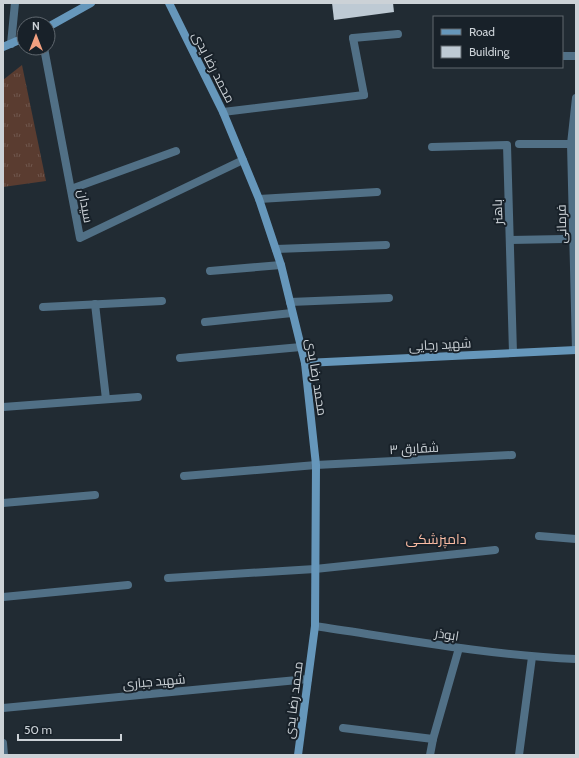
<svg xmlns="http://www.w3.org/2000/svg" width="579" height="758" font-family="Cabin,Cairo,sans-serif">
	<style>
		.grass { fill: url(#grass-tufts) }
		.building { fill: #becad4 }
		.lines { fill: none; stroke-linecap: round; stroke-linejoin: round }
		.lane { stroke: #517086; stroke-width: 8 }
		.street { stroke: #517086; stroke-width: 8 }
		.secondary { stroke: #6697bb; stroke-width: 8 }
		.labels { text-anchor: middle; stroke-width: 4; stroke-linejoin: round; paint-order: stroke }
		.street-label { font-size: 13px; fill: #ccd2d7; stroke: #182129 }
		.neighbourhood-label { font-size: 14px; fill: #fabba3; stroke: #182129 }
	</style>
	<defs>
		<pattern id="grass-tufts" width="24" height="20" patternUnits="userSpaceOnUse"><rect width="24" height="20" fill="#5a3c30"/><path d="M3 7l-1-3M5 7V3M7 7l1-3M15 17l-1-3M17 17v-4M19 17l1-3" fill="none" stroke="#70574d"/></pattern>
	</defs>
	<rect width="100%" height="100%" fill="#212b33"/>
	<path class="grass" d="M22,65l24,116 -43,6v-107z"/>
	<path class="building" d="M332,3h61l1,9 -60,8z"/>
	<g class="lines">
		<path class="lane" d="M353,38l11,57"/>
		<g class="street">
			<path d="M353,38l45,-4"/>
			<path d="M11,44l4,-41"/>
			<path d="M44,48l36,190 163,-78"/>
			<path d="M562,56h14"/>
			<path d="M223,112l141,-17"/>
			<path d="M519,144h52"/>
			<path d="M432,147l75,-2 6,208"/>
			<path d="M71,189l105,-38"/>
			<path d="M259,199l118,-7"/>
			<path d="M510,240l54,-1"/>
			<path d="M276,249l110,-4"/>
			<path d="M210,271l71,-6"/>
			<path d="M290,302l99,-4"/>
			<path d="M95,304l11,95"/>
			<path d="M43,307l119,-6"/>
			<path d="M205,322l87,-9"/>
			<path d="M576,350l-5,-206 5,-46"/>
			<path d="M180,358l121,-11"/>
			<path d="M3,407l135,-10"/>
			<path d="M184,476l132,-11 196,-10"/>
			<path d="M3,503l92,-8"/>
			<path d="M539,536l37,3"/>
			<path d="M168,578l147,-9 180,-19"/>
			<path d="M3,597l125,-12"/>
			<path d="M315,626c87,13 173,29 261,33"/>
			<path d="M3,708l305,-29"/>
			<path d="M343,728l90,11"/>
			<path d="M3,743l1,12"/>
			<path d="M430,755l3,-16 26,-91"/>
			<path d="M519,755l13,-98"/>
		</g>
		<g class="secondary">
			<path d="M169,3l54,109 36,87 22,66 24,98 11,102 -1,161 -17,129"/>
			<path d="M48,27l43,-24"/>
			<path d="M3,47l21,-9"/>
			<path d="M305,363l271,-13"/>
		</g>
	</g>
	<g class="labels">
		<g class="street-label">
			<text transform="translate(214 67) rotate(63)" y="5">محمد رضا یدی</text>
			<text transform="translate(86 206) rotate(79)" y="5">سیدان</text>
			<text transform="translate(497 212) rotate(-92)" y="5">باهنر</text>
			<text transform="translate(561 224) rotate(-91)" y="5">فرمانی</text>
			<text transform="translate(440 344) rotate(-3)" y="5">شهید رجایی</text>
			<text transform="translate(317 377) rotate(81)" y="5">محمد رضا یدی</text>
			<text transform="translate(414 448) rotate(-3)" y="5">شقایق ۳</text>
			<text transform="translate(447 634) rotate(9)" y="5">ابوذر</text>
			<text transform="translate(154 681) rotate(-5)" y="5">شهید جباری</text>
			<text transform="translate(293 700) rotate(-83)" y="5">محمد رضا یدی</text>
		</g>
		<g class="neighbourhood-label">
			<text x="436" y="544">دامپزشکی</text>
		</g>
	</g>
	<rect width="579" height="758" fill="none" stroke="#ccd2d7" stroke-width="8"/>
	<rect x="433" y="16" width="130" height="52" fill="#182129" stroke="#60686f"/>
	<rect x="441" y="29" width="20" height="6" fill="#6697bb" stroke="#60686f"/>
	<text x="469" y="36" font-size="12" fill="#ccd2d7">Road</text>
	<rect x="441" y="46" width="20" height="12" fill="#becad4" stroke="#60686f"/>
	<text x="469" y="56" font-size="12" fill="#ccd2d7">Building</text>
	<g transform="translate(36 36)"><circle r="19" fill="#182129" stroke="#60686f"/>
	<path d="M0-3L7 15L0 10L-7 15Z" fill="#f2a080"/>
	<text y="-6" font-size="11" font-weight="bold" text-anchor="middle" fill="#ccd2d7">N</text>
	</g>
	<path d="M18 734v6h103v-6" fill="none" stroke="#ccd2d7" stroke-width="2"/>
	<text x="24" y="734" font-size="12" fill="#ccd2d7" stroke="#182129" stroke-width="3" paint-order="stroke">50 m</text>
</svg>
